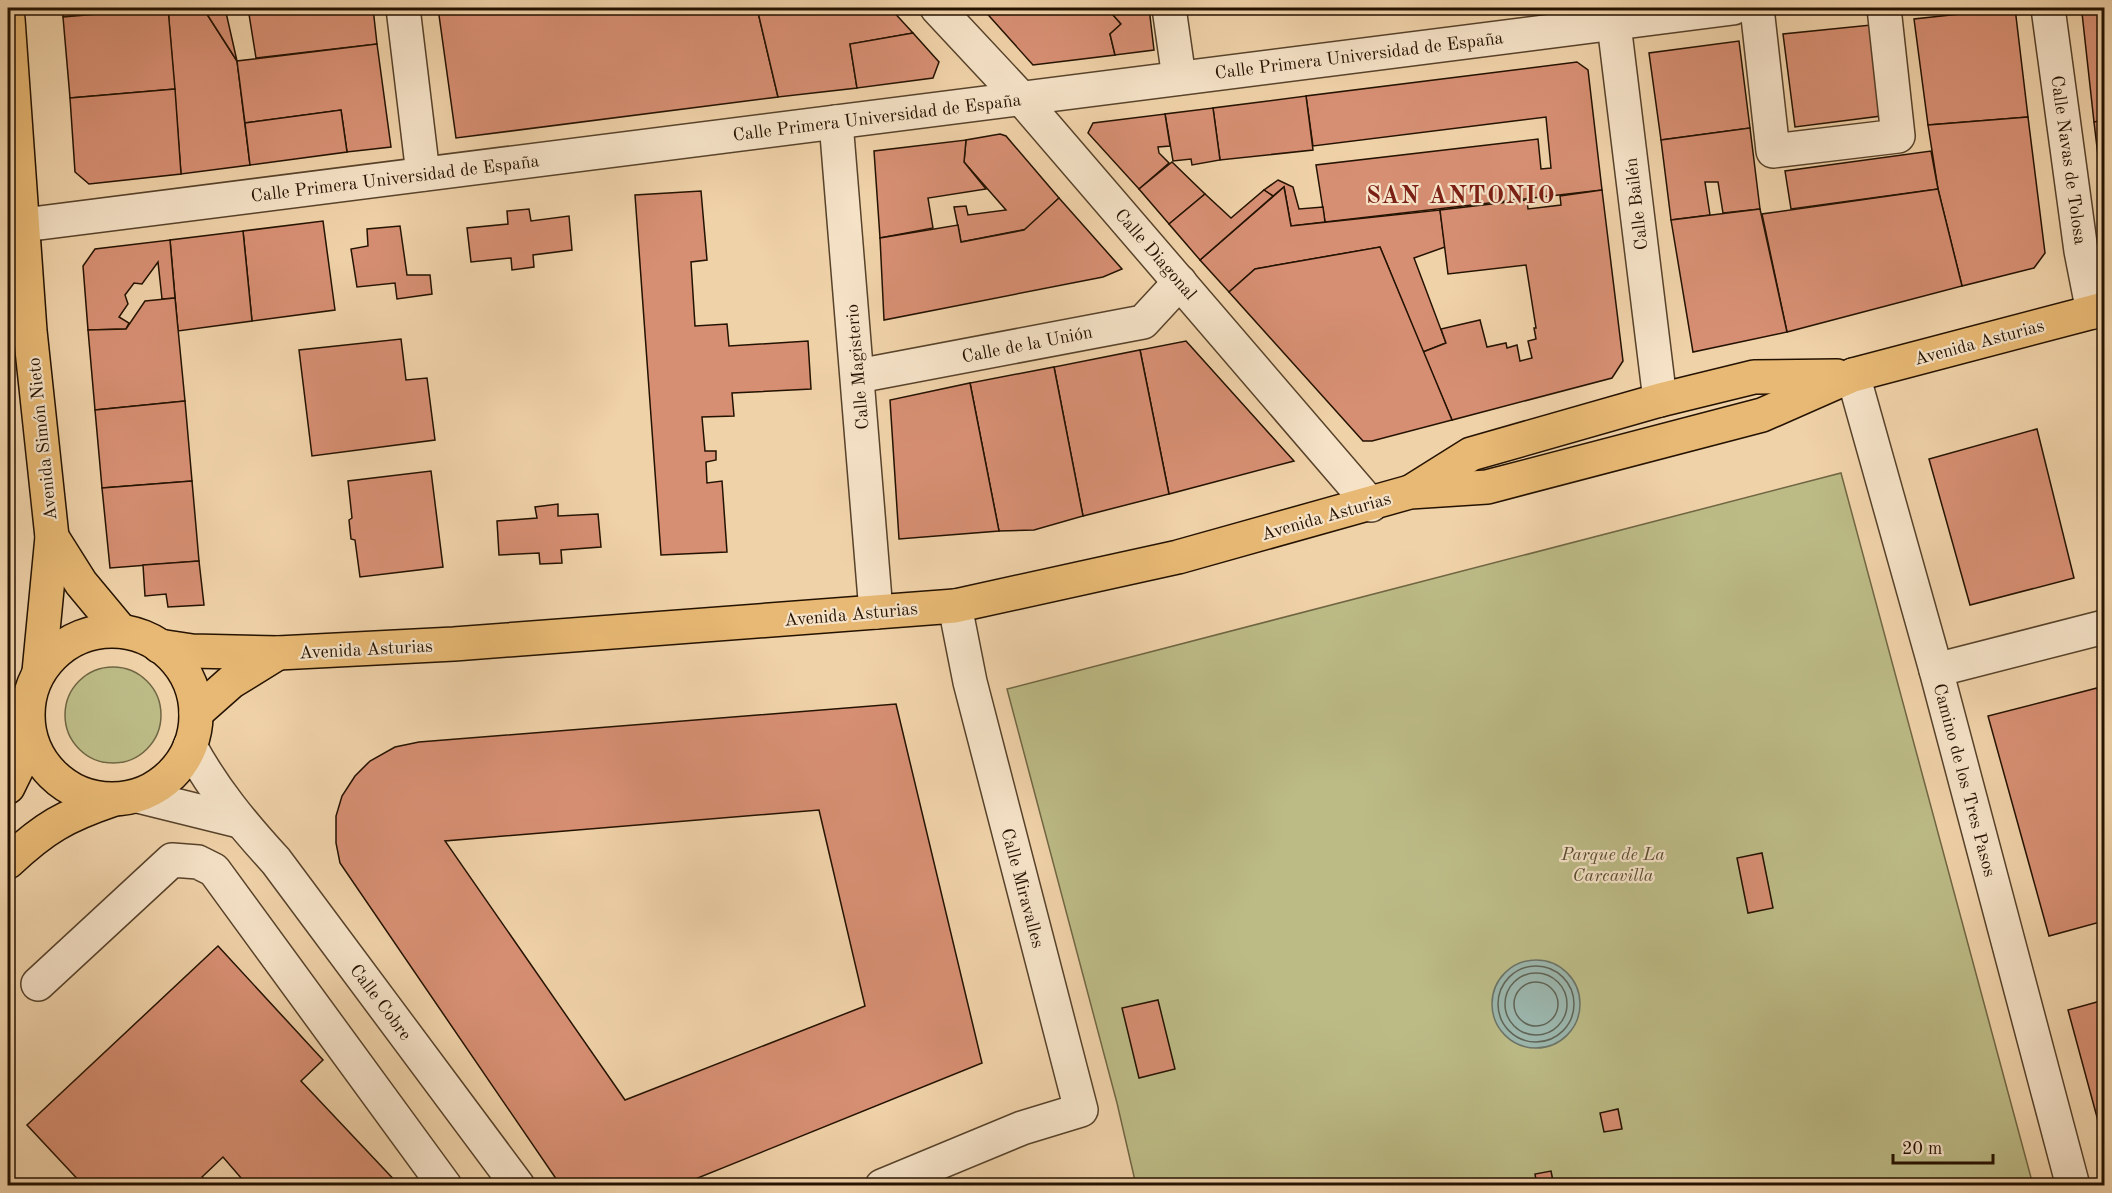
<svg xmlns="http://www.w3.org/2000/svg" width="2112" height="1193" font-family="'Old Standard TT',serif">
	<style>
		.green { fill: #bcbb86; stroke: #706643; stroke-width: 1.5 }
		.water { fill: #9bb6ad; stroke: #6b7468; stroke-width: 1.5 }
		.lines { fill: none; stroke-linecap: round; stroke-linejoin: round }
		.shore { stroke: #606456; stroke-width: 1.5 }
		.building { fill: #d78f73; stroke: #241200; stroke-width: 1.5; fill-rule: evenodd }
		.minor-casing { stroke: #57422a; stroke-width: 36 }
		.major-casing { stroke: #241200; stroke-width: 36 }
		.minor { stroke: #f5e2c7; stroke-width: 33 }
		.major { stroke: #e8b974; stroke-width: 33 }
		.labels { text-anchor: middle; stroke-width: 4.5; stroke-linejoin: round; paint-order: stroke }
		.street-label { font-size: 18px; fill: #241200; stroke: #f5e2c7 }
		.park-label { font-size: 18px; font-style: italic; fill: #594d2f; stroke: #f5e2c7 }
		.district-label { font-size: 24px; font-weight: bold; letter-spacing: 1.5px; fill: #7a1f14; stroke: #f5e2c7 }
	</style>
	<rect width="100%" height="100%" fill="#f0d2a9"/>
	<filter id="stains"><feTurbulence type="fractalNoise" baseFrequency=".00333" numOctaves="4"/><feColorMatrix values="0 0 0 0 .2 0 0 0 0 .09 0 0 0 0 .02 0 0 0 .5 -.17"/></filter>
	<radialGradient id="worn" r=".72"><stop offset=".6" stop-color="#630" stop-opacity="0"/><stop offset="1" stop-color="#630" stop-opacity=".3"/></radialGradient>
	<g class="green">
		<path d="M1841,473l192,712h-897l-19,-82 -110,-414z"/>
		<circle cx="113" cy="715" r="48"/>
	</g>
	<circle class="water" cx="1536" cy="1004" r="44"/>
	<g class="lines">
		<g class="shore">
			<circle cx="1536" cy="1004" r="38"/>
			<circle cx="1536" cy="1004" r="31"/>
			<circle cx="1536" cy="1004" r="22"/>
		</g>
	</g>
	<g class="building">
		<path d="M63,8h37l1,5 -38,4z"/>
		<path d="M117,8h44l-43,4z"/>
		<path d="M168,8h35l34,53 13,104 -69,9z"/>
		<path d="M168,8l7,81 -105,9 -7,-81z"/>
		<path d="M203,8h22l12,53z"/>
		<path d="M248,8h125l4,36 -121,14z"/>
		<path d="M438,8h319l21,89 -322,41z"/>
		<path d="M757,8h133l23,25 -63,11 7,44 -79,9z"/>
		<path d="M982,8h125l14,16 -11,10 5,21 -82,10z"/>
		<path d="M1107,8h42l5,42 -39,5 -5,-21 11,-10z"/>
		<path d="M2015,8l13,109 -100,8 -14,-106z"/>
		<path d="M2086,8h18v112l-10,2 -12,-109z"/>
		<path d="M1871,25l10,91 -86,11 -12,-93z"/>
		<path d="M913,33l26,29 -6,16 -76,10 -7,-44z"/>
		<path d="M1739,41l11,87 -89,12 -12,-87z"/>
		<path d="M377,44l14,103 -44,5 -6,-42 -96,13 -8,-62z"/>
		<path d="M1577,62l11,8 14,120 -277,32 -9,-57 222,-26 3,30 10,-1 -5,-51 -233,29 -7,-50z"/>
		<path d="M175,89l6,85 -92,10 -14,-12 -5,-74z"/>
		<path d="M1306,96l7,54 -93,10 -7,-52z"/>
		<path d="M1213,108l7,52 -28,5 -1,-6 -18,2 -8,-47z"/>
		<path d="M341,110l6,42 -97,13 -5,-42z"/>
		<path d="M1165,114l5,32 -12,1 1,6 10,10 -30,26 -51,-56 5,-10z"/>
		<path d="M2028,117l17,136 -11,15 -72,18 -24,-97 -10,-64z"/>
		<path d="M2104,120v86l-10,-84z"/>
		<path d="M1750,128l10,81 -37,4 -5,-31h-13l5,33 -39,5 -10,-80z"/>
		<path d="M1000,134l6,2 53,62 -32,31 -66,13 -7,-35 12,-1 2,9 38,-5 -42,-48 2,-22z"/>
		<path d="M966,140l-2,22 22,27 -58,9 5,30 -53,10 -6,-87z"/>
		<path d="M1931,151l7,38 -147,20 -6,-38z"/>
		<path d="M1172,162l33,32 -36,30 -30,-35z"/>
		<path d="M1278,180l15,7 6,22 24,-2 2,15 -34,4 -7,-39 -11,9 -9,-6z"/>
		<path d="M1284,187l7,39 149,-16 5,37 -31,11 32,85 -23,9 -43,-105 -125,22 -26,23 -29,-32z"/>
		<path d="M1938,189l24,97 -175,46 -25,-118z"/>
		<path d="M1264,190l9,6 -73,64 -31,-36 36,-30 26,24z"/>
		<path d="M1602,190l21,171 -11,17 -160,42 -29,-68 23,-9 -5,-14 39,-9 7,27 19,-4 1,5 10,-3 3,16 12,-3 -4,-17 8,-2 -2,-11h2l-10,-63 -78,9 -8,-64 87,-10 1,9 33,-4 -1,-9z"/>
		<path d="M701,191l6,69 -16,2 4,64 32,-2 2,22 79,-5 3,48 -79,4 2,23 -32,1 3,34h11v9l-10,2 1,21 15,-2 5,71 -66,3 -26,-360z"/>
		<path d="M1059,198l63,71 -19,8 -219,43 -4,-82 78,-13 3,17 63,-12z"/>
		<path d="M529,209l2,12 38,-5 3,34 -39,5 1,12 -22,3 -1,-12 -40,4 -4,-34 41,-4 -1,-13z"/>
		<path d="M1760,209l27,123 -94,20 -22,-132z"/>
		<path d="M323,221l12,89 -83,11 -9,-90z"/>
		<path d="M400,226l7,49h23l2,19 -35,5 -2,-16 -38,4 -6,-38 17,-3 -1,-17z"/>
		<path d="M243,231l9,90 -74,10 -8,-91z"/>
		<path d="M170,240l5,58 -13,1 -4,-37 -16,22 -8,-1 -9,12 3,9 -9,13 10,6 -3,6 -38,1 -5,-64 12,-17z"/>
		<path d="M1380,247l72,173 -80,21h-9l-134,-149 26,-23z"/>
		<path d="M175,298l10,103 -90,9 -7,-80 38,-1 19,-28z"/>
		<path d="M401,339l5,41 21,-2 8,62 -123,16 -13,-106z"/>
		<path d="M1186,341l108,120 -125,33 -29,-144z"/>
		<path d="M1140,350l29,144 -86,22 -29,-149z"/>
		<path d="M1054,367l29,149 -49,14 -35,1 -29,-148z"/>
		<path d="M970,383l29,148 -100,8 -9,-139z"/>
		<path d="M185,401l7,80 -90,7 -7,-78z"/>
		<path d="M2037,429l37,149 -104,27 -41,-146z"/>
		<path d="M431,471l12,96 -83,10 -5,-37 -4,-1 -2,-19 3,-2 -4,-37z"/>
		<path d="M192,481l7,80 -89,7 -8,-80z"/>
		<path d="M558,504v12l40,-2 3,33 -40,3 1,13 -22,1 -1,-11 -40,2 -2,-34 40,-3 -2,-11z"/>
		<path d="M199,561l5,44 -36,2 -2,-13 -21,2 -2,-31z"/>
		<path d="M2097,688l7,26v207l-55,15 -61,-220z"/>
		<path d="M896,704l86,359 -304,123h-117l-221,-323 -4,-20v-27l6,-20 13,-20 15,-15 25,-14 24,-5zM819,810l46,196 -240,94 -180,-259z"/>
		<path d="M1762,853l11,55 -25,5 -11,-55z"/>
		<path d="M218,946l105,114 -22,21 99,105h-152l-25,-29 -21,20 9,9h-127l-57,-61z"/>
		<path d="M1158,1000l17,69 -36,9 -17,-70z"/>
		<path d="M2104,1000v143l-36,-133z"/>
		<path d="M1618,1109l4,20 -18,3 -4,-19z"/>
		<path d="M1551,1171l3,15h-17l-2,-12z"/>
	</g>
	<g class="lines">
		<g class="minor-casing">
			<g id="minor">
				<path d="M403,8l20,166"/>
				<path d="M937,8l84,90 350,407"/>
				<path d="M1169,8l10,70"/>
				<path d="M1612,8l48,392"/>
				<path d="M1757,8l16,143 125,-15 -14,-128"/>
				<path d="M2048,8l33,243 12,61"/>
				<path d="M836,122l40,490"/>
				<path d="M8,227l1725,-219"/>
				<path d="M1853,375l83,295 137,516"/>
				<path d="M858,376l285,-54 37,-40"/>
				<path d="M1936,670l168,-43"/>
				<path d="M190,746c23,43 53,79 86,115l242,325"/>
				<path d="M138,796l101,25"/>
				<path d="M38,984l134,-124 26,2 16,8 231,316"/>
				<path d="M882,1186l140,-58 59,-18 -111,-428 -15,-76"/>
			</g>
		</g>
		<g class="major-casing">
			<g id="major">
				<path d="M8,19l22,312 22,206 -13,135"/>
				<path d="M1412,491l59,-37 189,-54 94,-23 83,-1"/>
				<path d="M52,537l29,46 40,48"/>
				<circle cx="112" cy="715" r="84"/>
				<path d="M159,646l33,5 86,2 176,-9 501,-38 223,-49 232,-65 77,-5 275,-72 91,-40 251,-66"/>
				<path d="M196,713l35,-31 47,-29"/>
				<path d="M8,787l23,-47"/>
				<path d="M8,862c36,-34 57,-46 104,-62"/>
			</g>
		</g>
		<use href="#minor" class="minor"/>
		<use href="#major" class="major"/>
	</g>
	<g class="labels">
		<g class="street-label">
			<text transform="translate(1359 55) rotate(-7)" y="6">Calle Primera Universidad de España</text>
			<text transform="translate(877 117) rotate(-7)" y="6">Calle Primera Universidad de España</text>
			<text transform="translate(2069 160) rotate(82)" y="6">Calle Navas de Tolosa</text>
			<text transform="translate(395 178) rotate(-7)" y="6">Calle Primera Universidad de España</text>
			<text transform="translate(1636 204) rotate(-97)" y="6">Calle Bailén</text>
			<text transform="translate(1156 254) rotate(49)" y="6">Calle Diagonal</text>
			<text transform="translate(1979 342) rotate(-15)" y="6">Avenida Asturias</text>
			<text transform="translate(1027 344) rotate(-11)" y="6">Calle de la Unión</text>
			<text transform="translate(857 367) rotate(-95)" y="6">Calle Magisterio</text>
			<text transform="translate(42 439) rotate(-96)" y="6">Avenida Simón Nieto</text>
			<text transform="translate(1326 516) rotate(-16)" y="6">Avenida Asturias</text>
			<text transform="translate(851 614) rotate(-5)" y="6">Avenida Asturias</text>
			<text transform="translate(366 649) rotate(-3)" y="6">Avenida Asturias</text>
			<text transform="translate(1965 780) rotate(75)" y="6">Camino de los Tres Pasos</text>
			<text transform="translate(1023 888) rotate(75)" y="6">Calle Miravalles</text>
			<text transform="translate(381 1002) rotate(53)" y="6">Calle Cobre</text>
		</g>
		<g class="park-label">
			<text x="1613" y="860">Parque de La<tspan x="1613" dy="21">Carcavilla</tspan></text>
		</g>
		<g class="district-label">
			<text x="1461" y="203">SAN ANTONIO</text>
		</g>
	</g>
	<rect width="2112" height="1193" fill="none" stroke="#f0d2a9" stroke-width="30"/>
	<rect x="9" y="9" width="2094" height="1175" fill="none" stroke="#241200" stroke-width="3"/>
	<rect x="15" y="15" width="2082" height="1163" fill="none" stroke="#241200" stroke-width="1.5"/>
	<path d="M1893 1154v9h100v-9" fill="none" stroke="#241200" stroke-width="3"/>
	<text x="1902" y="1154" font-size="18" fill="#241200" stroke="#f5e2c7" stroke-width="4.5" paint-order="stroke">20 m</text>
	<rect width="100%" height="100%" filter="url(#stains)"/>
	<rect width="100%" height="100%" fill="url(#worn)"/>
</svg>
